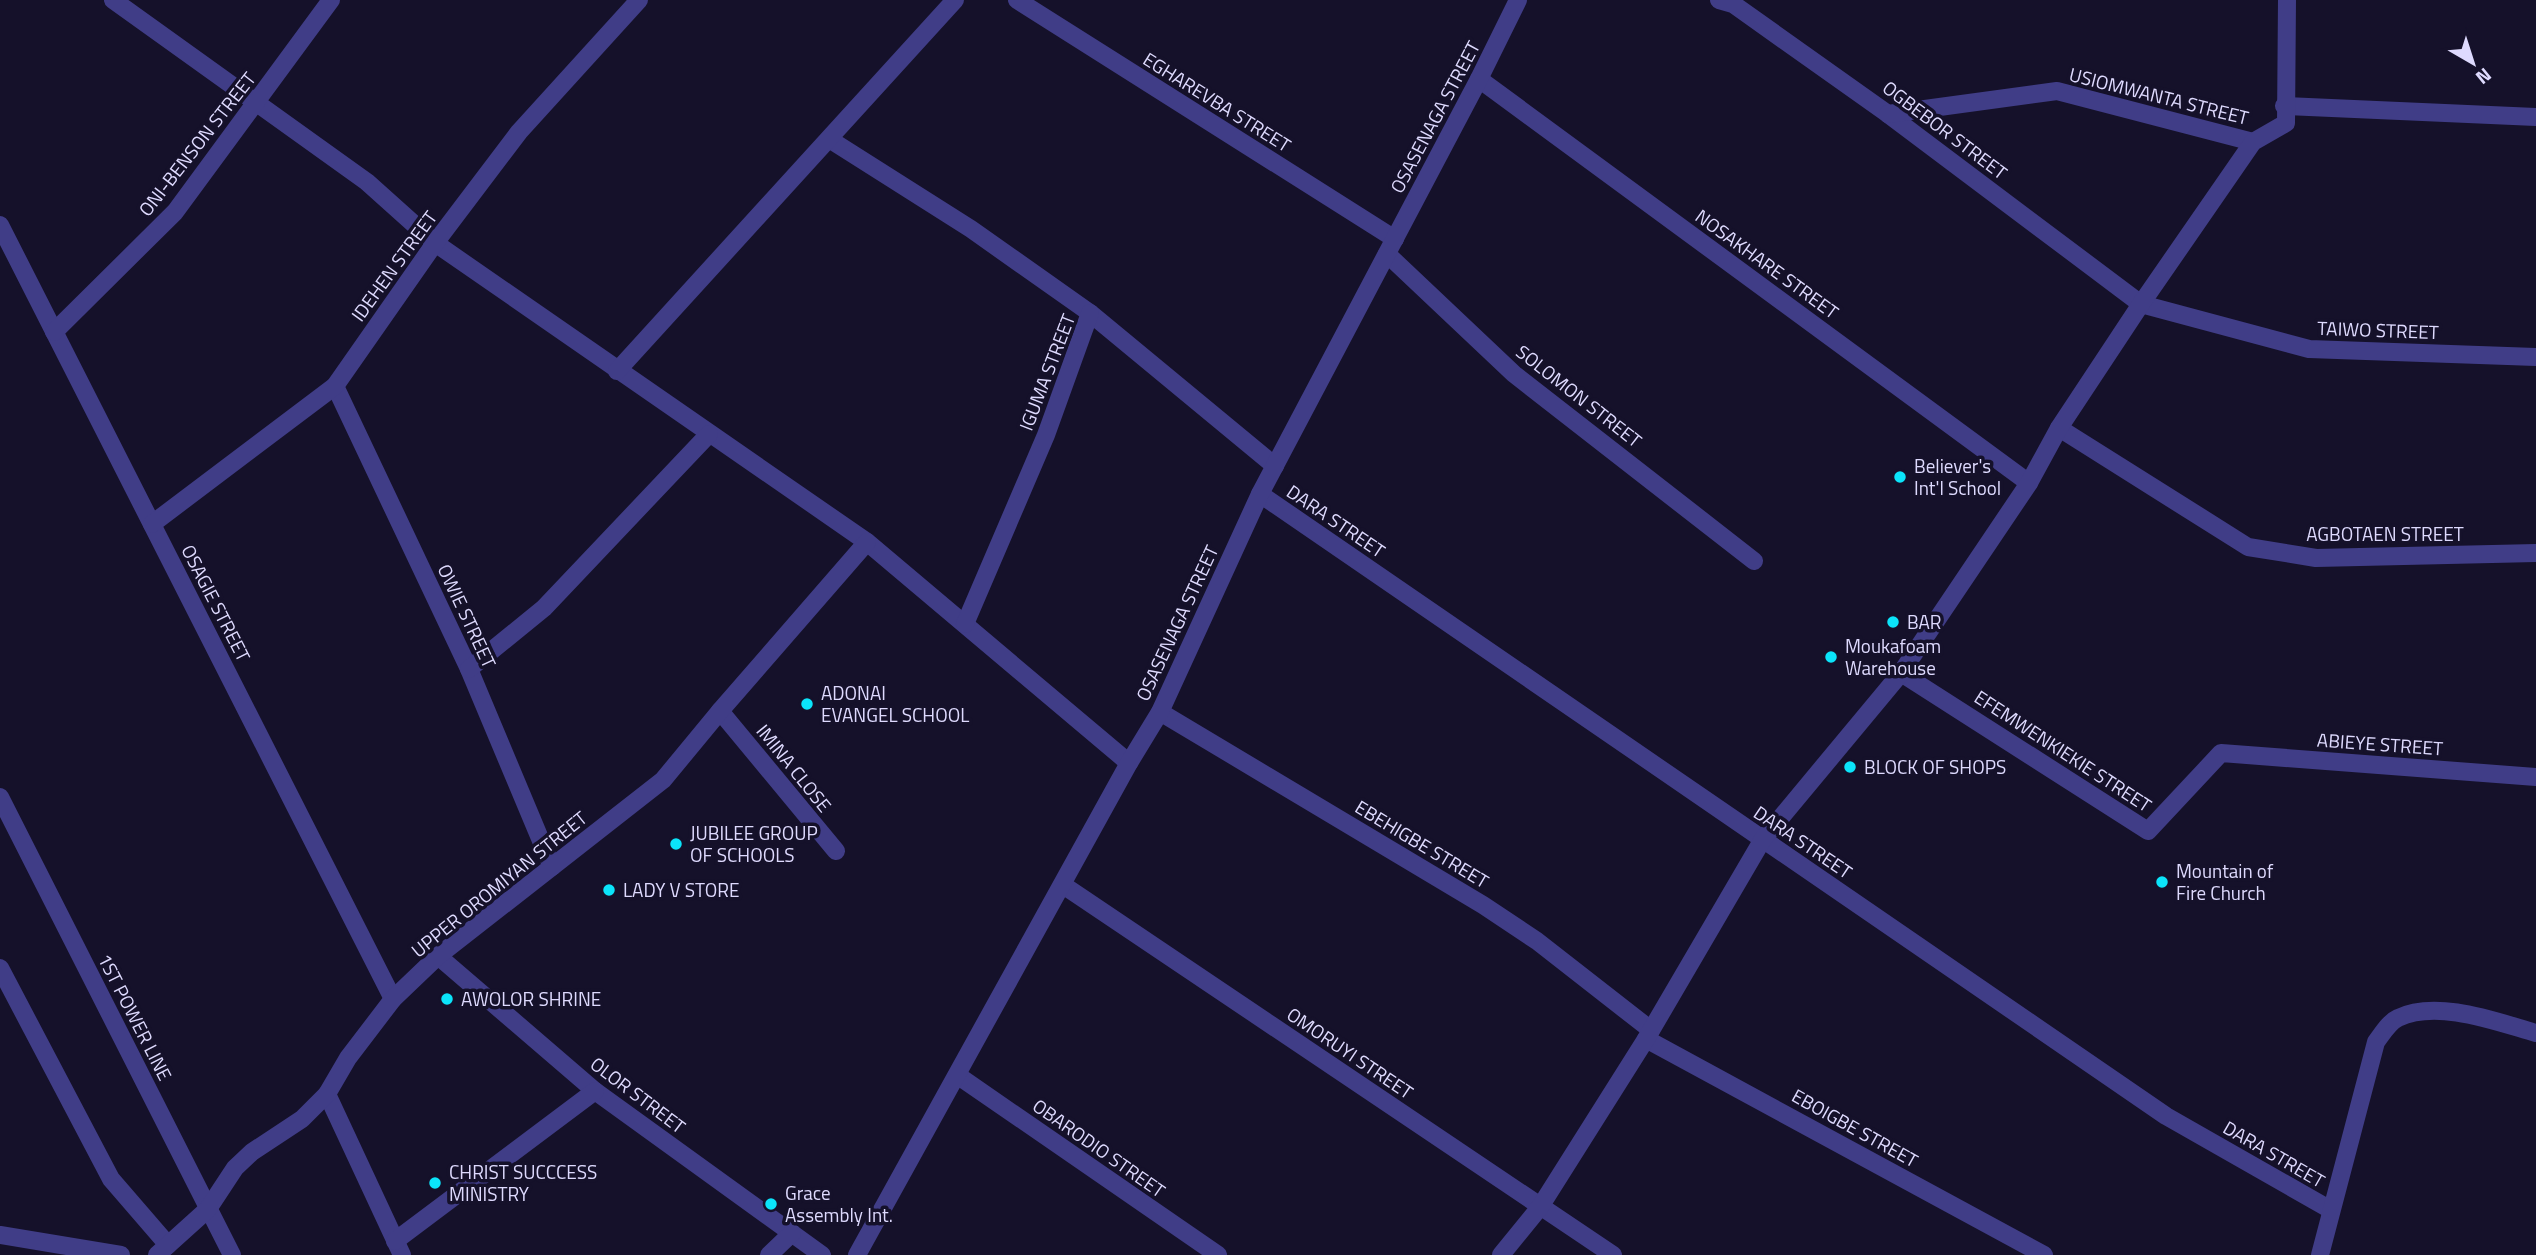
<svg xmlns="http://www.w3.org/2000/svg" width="2536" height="1255" font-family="'Titillium Web',sans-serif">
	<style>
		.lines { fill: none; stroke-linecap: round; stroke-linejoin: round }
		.street { stroke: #403d87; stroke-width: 18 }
		.poi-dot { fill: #0be4fa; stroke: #15112a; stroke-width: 2.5 }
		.labels { text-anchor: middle; stroke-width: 7; stroke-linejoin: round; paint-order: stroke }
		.street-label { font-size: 19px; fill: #dedafe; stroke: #15112a }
		.poi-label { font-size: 19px; fill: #dedafe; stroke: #15112a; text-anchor: start }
	</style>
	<rect width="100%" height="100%" fill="#15112a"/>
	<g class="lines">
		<g class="street">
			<path d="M113,0l254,182 68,61 432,299 262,221"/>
			<path d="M1017,0l378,239"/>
			<path d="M1719,0l14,4 155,110 253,190 168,45 227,8"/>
			<path d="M1479,79l550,404"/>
			<path d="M2284,106l252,11"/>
			<path d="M1888,114l169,-23 196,51"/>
			<path d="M829,139l142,90 119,84 185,153"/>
			<path d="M0,225l393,774"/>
			<path d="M1387,254l127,120 240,187"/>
			<path d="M54,332l121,-120 156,-212"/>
			<path d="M617,371l338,-371"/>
			<path d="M335,386l134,283 83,198"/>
			<path d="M2059,428l189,119 68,11 220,-5"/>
			<path d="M1260,494l906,622 165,94"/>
			<path d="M152,524l183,-138 100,-143 84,-111 120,-132"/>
			<path d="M965,624l81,-189 44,-122"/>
			<path d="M469,669l75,-61 165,-174"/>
			<path d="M1901,673l247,158 73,-78 315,24"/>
			<path d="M720,711l116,140"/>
			<path d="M1160,712l323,193 54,36 114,89"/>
			<path d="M0,797l232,458"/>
			<path d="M1063,885l550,370"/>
			<path d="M438,956l157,135 227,164"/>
			<path d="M0,968l111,211 57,66"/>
			<path d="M1646,1039l398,216"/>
			<path d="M957,1075l261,180"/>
			<path d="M327,1094l75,161"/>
			<path d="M0,1235l121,20"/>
			<path d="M395,1241l200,-150"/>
			<path d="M157,1255l51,-46 27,-41 17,-16 50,-33 25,-25 21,-36 45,-59 45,-43 225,-176 57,-69 147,-169"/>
			<path d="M769,1255l23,-22"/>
			<path d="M857,1255l272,-492 31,-51 100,-218 219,-415 39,-79"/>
			<path d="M1501,1255l39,-48 106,-168 117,-200 138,-166 128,-190 30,-55 82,-124 112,-162 33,-19 1,-123"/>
			<path d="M2320,1255l56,-213c6,-8 13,-20 22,-24 39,-19 99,4 138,15"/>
		</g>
	</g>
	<g class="poi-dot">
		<circle cx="1900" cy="477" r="7"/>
		<circle cx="1893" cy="622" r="7"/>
		<circle cx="1831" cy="657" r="7"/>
		<circle cx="807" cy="704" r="7"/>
		<circle cx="1850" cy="767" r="7"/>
		<circle cx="676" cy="844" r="7"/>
		<circle cx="2162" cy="882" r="7"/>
		<circle cx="609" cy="890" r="7"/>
		<circle cx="447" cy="999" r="7"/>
		<circle cx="435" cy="1183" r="7"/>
		<circle cx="771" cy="1204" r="7"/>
	</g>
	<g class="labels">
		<g class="street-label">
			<text transform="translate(2159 96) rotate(14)" y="7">USIOMWANTA STREET</text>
			<text transform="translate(1217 102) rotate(32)" y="7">EGHAREVBA STREET</text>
			<text transform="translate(1435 117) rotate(-62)" y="7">OSASENAGA STREET</text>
			<text transform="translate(1945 130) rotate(37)" y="7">OGBEBOR STREET</text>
			<text transform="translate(197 144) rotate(-52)" y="7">ONI-BENSON STREET</text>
			<text transform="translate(1767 264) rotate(36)" y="7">NOSAKHARE STREET</text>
			<text transform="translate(394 266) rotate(-54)" y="7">IDEHEN STREET</text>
			<text transform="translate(2378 330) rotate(2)" y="7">TAIWO STREET</text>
			<text transform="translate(1047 372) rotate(-69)" y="7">IGUMA STREET</text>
			<text transform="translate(1579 396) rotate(38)" y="7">SOLOMON STREET</text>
			<text transform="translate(1336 521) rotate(34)" y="7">DARA STREET</text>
			<text x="2385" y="541">AGBOTAEN STREET</text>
			<text transform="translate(216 603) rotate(63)" y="7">OSAGIE STREET</text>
			<text transform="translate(467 616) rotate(65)" y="7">OWIE STREET</text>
			<text transform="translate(1177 623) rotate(-65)" y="7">OSASENAGA STREET</text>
			<text transform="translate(2380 744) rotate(4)" y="7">ABIEYE STREET</text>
			<text transform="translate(2063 751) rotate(33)" y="7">EFEMWENKIEKIE STREET</text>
			<text transform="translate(794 768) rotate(51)" y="7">IMINA CLOSE</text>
			<text transform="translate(1803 842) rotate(34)" y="7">DARA STREET</text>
			<text transform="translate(1422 844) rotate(31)" y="7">EBEHIGBE STREET</text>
			<text transform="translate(499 884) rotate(-39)" y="7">UPPER OROMIYAN STREET</text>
			<text transform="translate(135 1017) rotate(63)" y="7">1ST POWER LINE</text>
			<text transform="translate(1350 1053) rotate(34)" y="7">OMORUYI STREET</text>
			<text transform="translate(638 1095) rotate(37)" y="7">OLOR STREET</text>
			<text transform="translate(1855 1128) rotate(29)" y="7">EBOIGBE STREET</text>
			<text transform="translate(1099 1148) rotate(35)" y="7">OBARODIO STREET</text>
			<text transform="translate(2274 1154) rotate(30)" y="7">DARA STREET</text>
		</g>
		<g class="poi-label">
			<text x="1914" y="473">Believer's<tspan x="1914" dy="22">Int'l School</tspan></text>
			<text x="1907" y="629">BAR</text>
			<text x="1845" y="653">Moukafoam<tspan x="1845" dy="22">Warehouse</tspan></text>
			<text x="821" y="700">ADONAI<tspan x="821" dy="22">EVANGEL SCHOOL</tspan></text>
			<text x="1864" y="774">BLOCK OF SHOPS</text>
			<text x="690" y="840">JUBILEE GROUP<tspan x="690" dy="22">OF SCHOOLS</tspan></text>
			<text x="2176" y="878">Mountain of<tspan x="2176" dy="22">Fire Church</tspan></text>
			<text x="623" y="897">LADY V STORE</text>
			<text x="461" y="1006">AWOLOR SHRINE</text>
			<text x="449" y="1179">CHRIST SUCCCESS<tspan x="449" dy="22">MINISTRY</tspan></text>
			<text x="785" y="1200">Grace<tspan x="785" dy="22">Assembly Int.</tspan></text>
		</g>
	</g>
	<g transform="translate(2473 63) rotate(141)" stroke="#15112a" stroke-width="5" paint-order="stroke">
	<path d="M0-5L12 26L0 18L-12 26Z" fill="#dedafe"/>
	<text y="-10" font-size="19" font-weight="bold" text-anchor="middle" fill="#dedafe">N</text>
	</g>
</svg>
